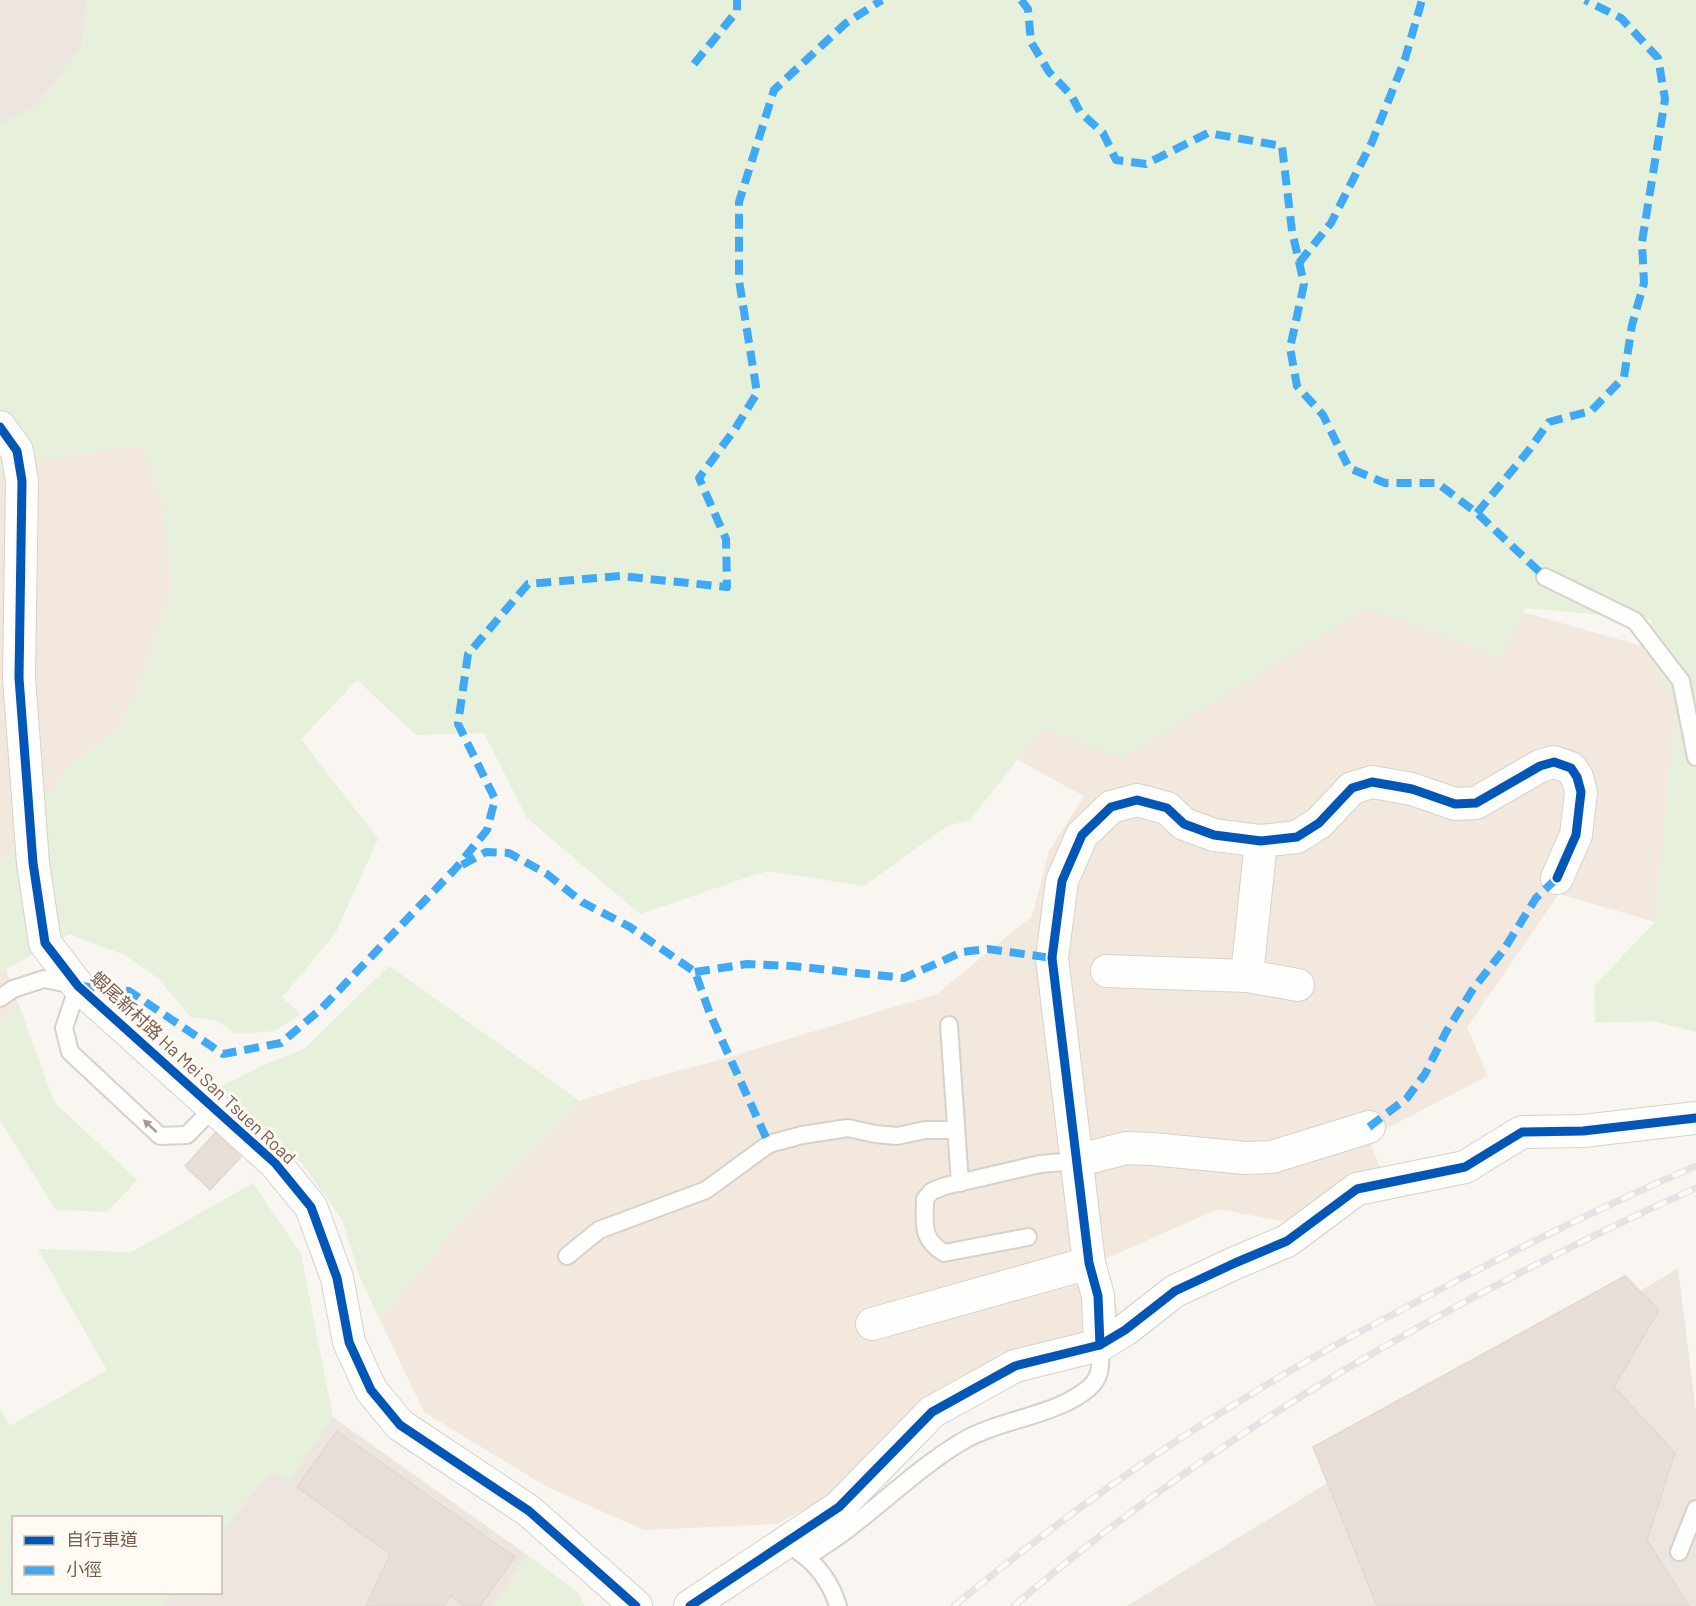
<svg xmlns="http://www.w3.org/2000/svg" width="1696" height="1606" font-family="Barlow,'Noto Sans TC',sans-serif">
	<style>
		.residential { fill: #f2e8de }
		.industrial { fill: #ede5e0 }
		.green { fill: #e7f0db }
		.building { fill: #e6ded7; stroke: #e2d8d2; stroke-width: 1.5 }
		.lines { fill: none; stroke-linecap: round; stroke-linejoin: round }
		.lane-casing { stroke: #d7d1cb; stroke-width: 20 }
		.street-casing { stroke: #d7d1cb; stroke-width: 34 }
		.lane { stroke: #fefefd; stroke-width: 16 }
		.street { stroke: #fefefd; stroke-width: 32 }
		.rail-casing { stroke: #e6e3e7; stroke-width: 7 }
		.rail { stroke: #fffaf3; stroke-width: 4.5; stroke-dasharray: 14; stroke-linecap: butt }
		.quiet { stroke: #3fa9f5; stroke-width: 8; stroke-dasharray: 15 8; stroke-linecap: butt }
		.cycleway-casing { stroke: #fffaf3; stroke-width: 13 }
		.cycleway { stroke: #0057b8; stroke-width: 9 }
		.oneway { fill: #a8958b }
		.labels { text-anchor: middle; stroke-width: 6; stroke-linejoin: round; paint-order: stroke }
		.street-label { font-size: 18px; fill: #7a5c4d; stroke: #fffaf3 }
	</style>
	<rect width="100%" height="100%" fill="#f9f5f0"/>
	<g class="residential">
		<path d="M141,444l21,58 10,84 -33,100 -24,46 -46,34 -69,97v-392l30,-9z"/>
		<path d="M1092,593l171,51 110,-35 129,48 20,-45 120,34 34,56 -21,220 -96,-28 -92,133 21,49 -120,62 15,36 -85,50 -80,-15 -113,50 15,60 -48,23 -237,150 -58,32 -133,6 -99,-44 -121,-74 -44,-92 91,-110 109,-109 64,-21 72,-19 221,-67 95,-78 17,-65 35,-55 -66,-36z"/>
		<path d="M6,970l14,38 -20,12v-47z"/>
	</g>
	<g class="industrial">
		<path d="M0,0h87l-6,48 -44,57 -37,19z"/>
		<path d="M1678,1268l18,145v193h-569z"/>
		<path d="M333,1417l194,138 -33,51h-332l10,-13 48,-1 1,-59 50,-62 18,10z"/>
	</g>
	<g class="green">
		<path d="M87,0h1609v1032l-43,-11 -58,2 -1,-37 61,-64 21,-220 -34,-56 10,-27 -128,-11 -22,49 -129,-48 -18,6 -233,144 -80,-31 -72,92 -23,6 -83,60 -96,-15 -20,6 -108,37 -113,-96 -43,-85 -68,2 -59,-55 -56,59 77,100 -43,95 -53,63 18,17 -25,17 -40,3 -17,-13 -28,-4 -31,-38 -34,-24 -56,-21 -69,39v-110l69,-97 46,-34 24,-46 33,-100 -10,-84 -21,-58 -111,18 -30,9v-347l37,-19 44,-57z"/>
		<path d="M389,966l191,135 -109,109 -91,110 -20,-43 -18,-57 -40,-57 -82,-76 46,-23 38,-15z"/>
		<path d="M20,1008l34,94 83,78 -30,32 -51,-2 -56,-90v-100z"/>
		<path d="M253,1183l48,71 32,163 -44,64 -18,-10 -50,62 -1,-15h-206v74l158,1 -10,13h-162v-198l10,18 97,-56 -69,-121 94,3z"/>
		<path d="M527,1555l51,37 7,14h-91z"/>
	</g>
	<g class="building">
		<path d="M215,1133l26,24 -31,33 -25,-24z"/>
		<path d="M1625,1276l34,34 -45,77 61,66 -28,87 42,66h-312l-64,-159z"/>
		<path d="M337,1431l178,126 -35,49h-16l-14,-10 -6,10h-78l24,-52 -93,-67z"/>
	</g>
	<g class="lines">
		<g class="lane-casing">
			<g id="lane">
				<path d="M1545,577l90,44 46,60 15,76"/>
				<path d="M0,998l13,-9 31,-10 34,7 -14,42 6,24 90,84 27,-1 27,-28"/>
				<path d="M949,1025l11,158"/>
				<path d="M1028,1237l-84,16c-24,-15 -19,-30 -19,-54l7,-8 13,-5 95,-22 36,-3"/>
				<path d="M567,1256l32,-26 107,-40 63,-46 33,-9 46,-7 27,6 22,2 28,-6h30"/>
				<path d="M799,1552c19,13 32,31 39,54"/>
				<path d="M1679,1552l17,-43"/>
				<path d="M807,1557c14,-9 28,-18 41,-28 38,-29 72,-62 113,-87 37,-23 97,-26 129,-55 13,-12 10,-26 10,-42"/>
			</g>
		</g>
		<g class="street-casing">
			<g id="street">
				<path d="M0,427l17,24 5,30 -3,197 14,185 12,80 33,43 197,177 36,44 26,71 12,64 22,48 29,35 129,86 107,95"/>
				<path d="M1107,971l140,5 51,9"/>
				<path d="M1247,976l14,-135"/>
				<path d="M1076,1161l50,-13 26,1 93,9 27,-1 97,-30"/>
				<path d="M872,1324l217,-61"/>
				<path d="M1100,1345l-2,-49 -9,-33 -37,-305 10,-77 20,-46 29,-28 26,-7 30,8 17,16 30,11 47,6 36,-4 22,-14 33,-35 20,-6 40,7 43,15 21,-1 64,-37 14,-4 17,6 6,9 4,15 -5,43 -19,43"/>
				<path d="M690,1606l149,-99 93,-95 83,-46 85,-21 25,-15 50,-39 60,-28 52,-22 70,-52 108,-22 57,-35 61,-1 113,-13"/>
			</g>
		</g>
		<use href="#lane" class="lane"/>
		<use href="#street" class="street"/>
		<g class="rail-casing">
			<g id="rail">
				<path d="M954,1606c92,-76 189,-147 291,-208 64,-40 131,-75 198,-110 83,-44 167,-85 253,-122"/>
				<path d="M1014,1606c203,-175 439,-308 682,-418"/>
			</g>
		</g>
		<use href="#rail" class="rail"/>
		<g class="quiet">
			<path d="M1021,0l7,9 3,33 18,30 22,23 9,17 23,21 13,27 30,4 62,-31 74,13 10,85 12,53 -14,64 7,38 26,29 26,53 36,15h52l40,30 68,64"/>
			<path d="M694,64l43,-53v-11"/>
			<path d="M1299,263l32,-40 41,-81 33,-83 17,-59"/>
			<path d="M1477,513l52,-63 20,-28 42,-11 33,-34 8,-52 12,-42 -2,-41 23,-143 -7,-41 -37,-40 -36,-18"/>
			<path d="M462,865l24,-13 23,1 38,21 35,28 48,25 65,45 15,42 59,130"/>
			<path d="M695,972l52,-8 45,2 112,12 58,-26 26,-3 64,9"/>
			<path d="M80,986l49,5 94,63 58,-11 40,-34 135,-141 31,-38 8,-31 -37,-75 10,-70 60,-70 92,-8 107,11 -1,-48 -27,-61 36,-49 22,-36 -18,-113v-78l35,-112 72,-67 36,-23"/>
			<path d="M1369,1127l38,-29 18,-24 21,-42 27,-43 30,-38 33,-53 21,-20"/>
		</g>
		<g class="cycleway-casing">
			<g id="cycleway">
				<path d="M0,427l17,24 5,30 -3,197 14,185 12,80 33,43 197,177 36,44 26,71 12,64 22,48 29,35 129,86 107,95"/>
				<path d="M1100,1345l-2,-49 -9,-33 -37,-305 10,-77 20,-46 29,-28 26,-7 30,8 17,16 30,11 47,6 36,-4 22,-14 33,-35 20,-6 40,7 43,15 21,-1 64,-37 14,-4 17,6 6,9 4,15 -5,43 -19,43"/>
				<path d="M690,1606l149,-99 93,-95 83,-46 85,-21 25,-15 50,-39 60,-28 52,-22 70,-52 108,-22 57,-35 61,-1 113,-13"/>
			</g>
		</g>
		<use href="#cycleway" class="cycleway"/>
	</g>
	<defs><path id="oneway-solid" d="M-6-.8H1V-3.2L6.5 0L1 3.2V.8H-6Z" transform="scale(1.5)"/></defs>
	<use class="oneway" href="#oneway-solid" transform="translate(150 1126) rotate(-137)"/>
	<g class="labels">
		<g class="street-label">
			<text transform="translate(193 1068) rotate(43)" y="6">蝦尾新村路 Ha Mei San Tsuen Road</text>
		</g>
	</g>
	<rect x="12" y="1516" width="210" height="78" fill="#fffaf3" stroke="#cabbb1" stroke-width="1.5"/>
	<rect x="24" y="1536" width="30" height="9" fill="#0057b8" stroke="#cabbb1" stroke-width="1.5"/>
	<text x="66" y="1546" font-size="18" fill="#7a5c4d">自行車道</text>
	<rect x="24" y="1566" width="30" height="9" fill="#3fa9f5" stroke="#cabbb1" stroke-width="1.5"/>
	<text x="66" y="1576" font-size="18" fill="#7a5c4d">小徑</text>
</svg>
